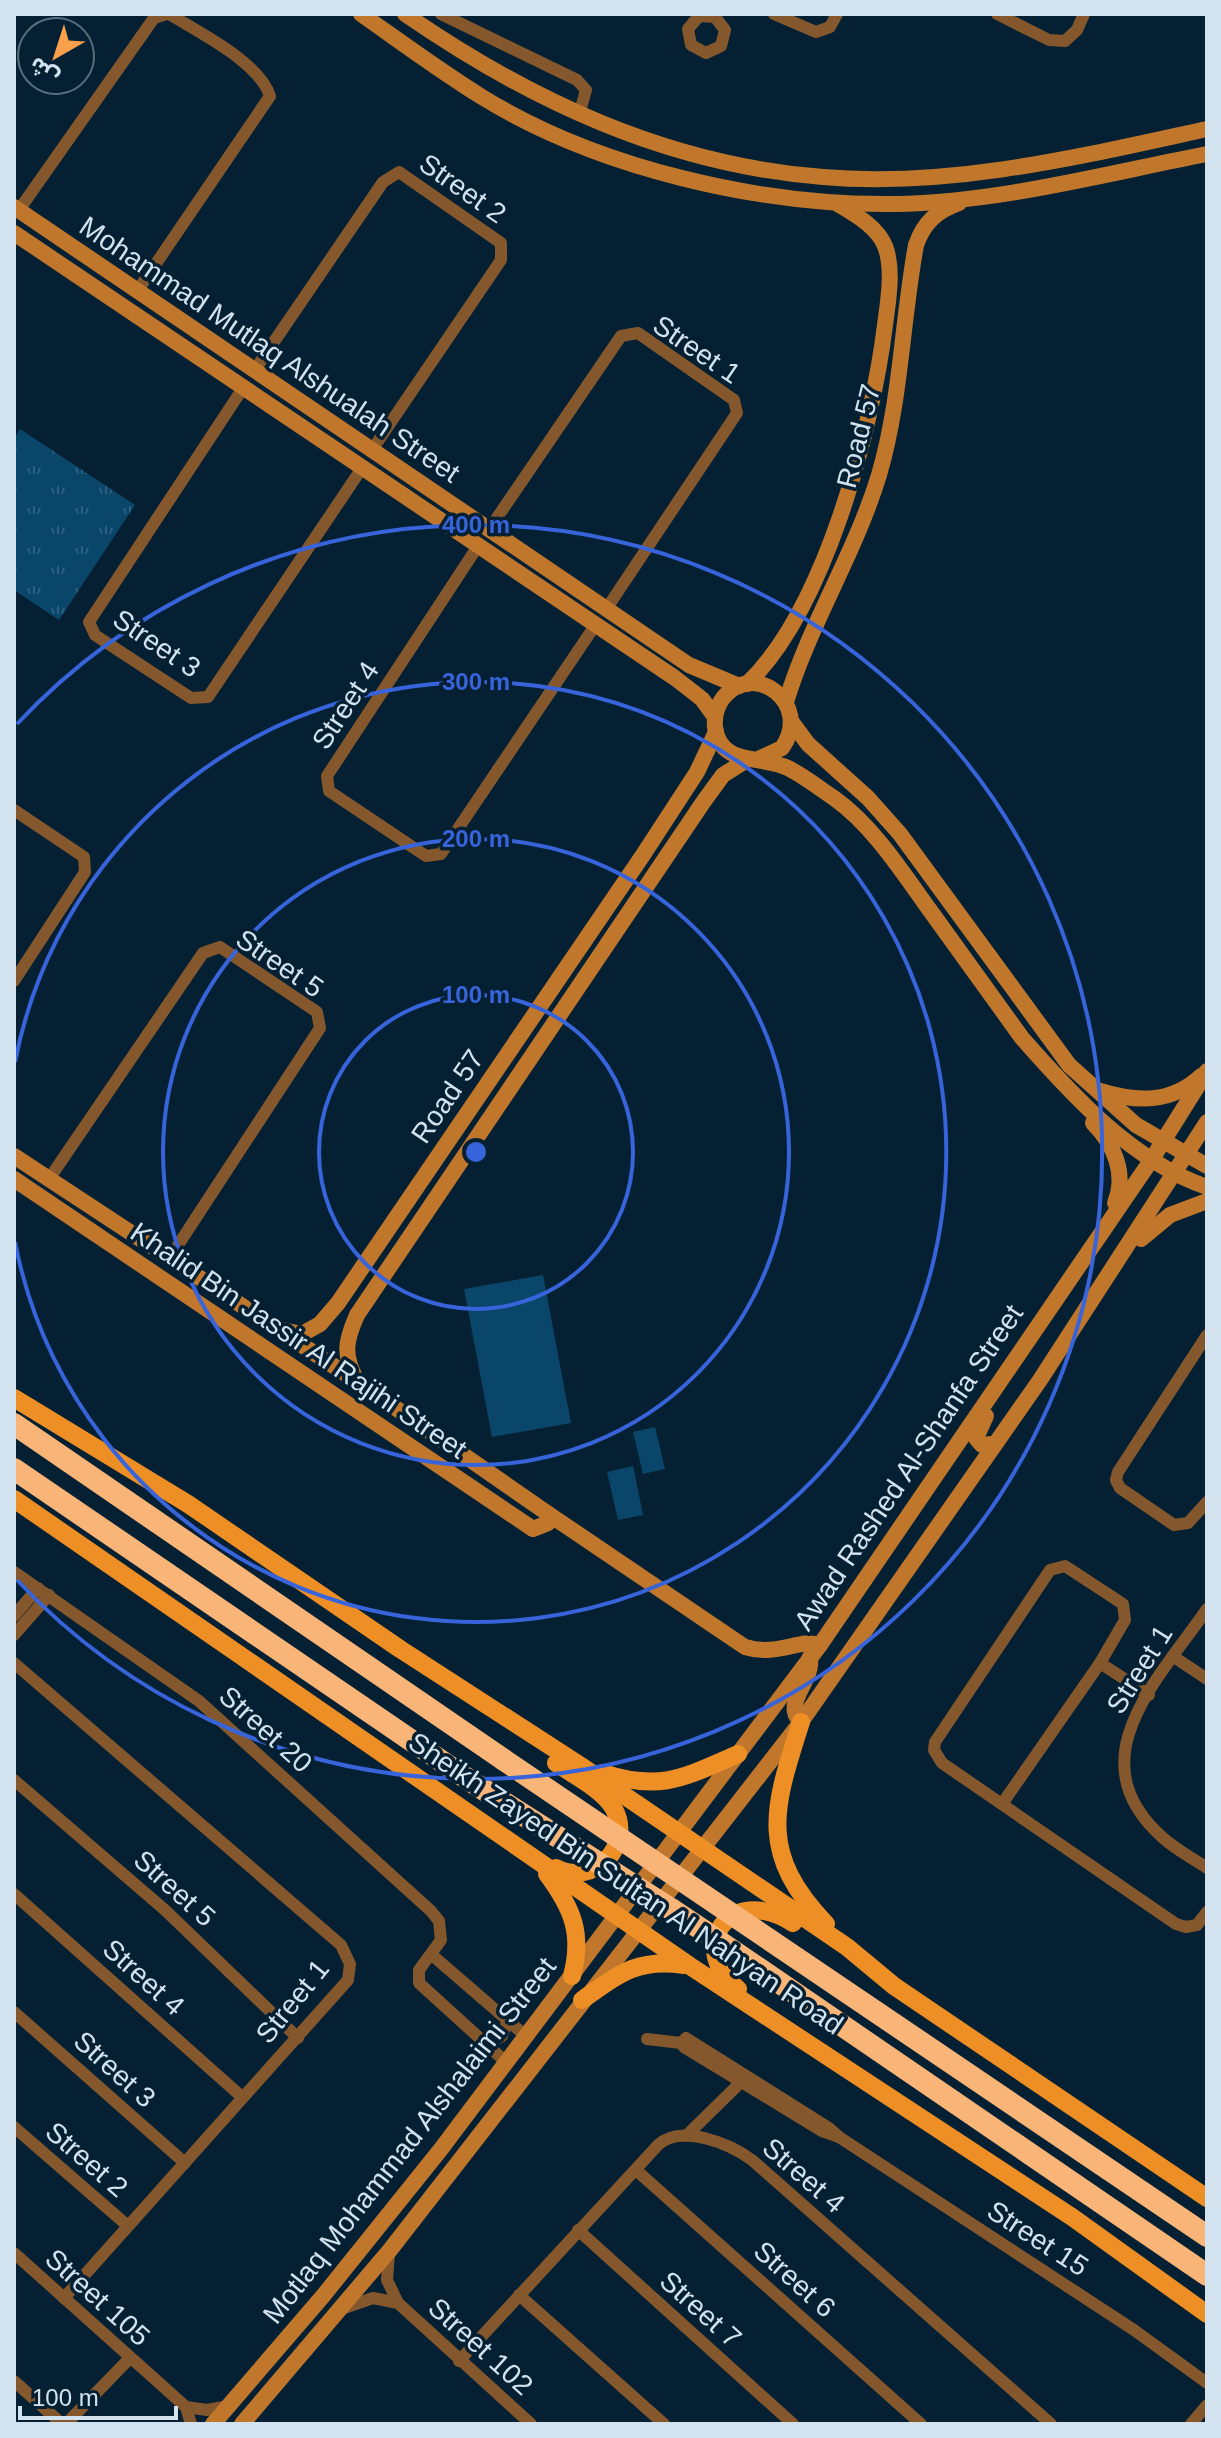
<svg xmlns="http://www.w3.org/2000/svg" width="1221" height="2438" font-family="Helvetica,'Noto Sans Arabic',sans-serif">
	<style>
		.grass { fill: url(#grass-tufts) }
		.pitch { fill: #0a466a }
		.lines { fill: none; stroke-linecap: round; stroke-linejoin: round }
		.street { stroke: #84572d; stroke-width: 12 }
		.secondary { stroke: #c0772c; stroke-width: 16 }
		.primary { stroke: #ee8f25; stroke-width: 18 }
		.highway { stroke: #f9b477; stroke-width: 22 }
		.highway-bridge { stroke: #f9b477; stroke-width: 22 }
		.ring { fill: none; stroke: #3864db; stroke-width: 4 }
		.labels { text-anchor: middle; stroke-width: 7; stroke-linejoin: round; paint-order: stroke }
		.street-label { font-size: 28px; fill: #d2e2ee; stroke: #052032 }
		.centre { fill: #3864db; stroke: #052032; stroke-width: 4 }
		.ring-label { font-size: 24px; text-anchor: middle; font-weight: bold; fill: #3864db; stroke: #052032; stroke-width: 7; stroke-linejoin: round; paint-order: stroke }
	</style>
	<defs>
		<pattern id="grass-tufts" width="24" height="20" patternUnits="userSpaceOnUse" patternTransform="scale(2)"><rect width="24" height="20" fill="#0a466a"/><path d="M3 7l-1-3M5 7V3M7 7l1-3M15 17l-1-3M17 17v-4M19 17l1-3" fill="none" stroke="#2d6080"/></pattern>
	</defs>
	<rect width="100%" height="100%" fill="#052032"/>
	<path class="grass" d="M20,429l115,76 -76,115 -45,-30v-151z"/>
	<g class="pitch">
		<path d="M543,1275l28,148 -79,14 -28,-148z"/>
		<path d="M655,1427l10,42 -22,5 -10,-42z"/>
		<path d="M633,1466l10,49 -25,5 -11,-48z"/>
	</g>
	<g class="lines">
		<g class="street">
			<path d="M441,14l136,66 9,10 -7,25"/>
			<path d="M774,14l42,18 14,-5 7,-13"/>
			<path d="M997,14l52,26 16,1 12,-11 7,-16"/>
			<path d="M699,16l16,1 10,13 -4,16 -15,7 -15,-8 -3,-16z"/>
			<path d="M19,210l135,-192 13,-4"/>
			<path d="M138,290l132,-194c-11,-34 -70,-63 -101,-82"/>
			<path d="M254,371l129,-189 16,-10 102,71v17l-129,190"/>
			<path d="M243,388l-154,234 6,13 96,63 17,-1 154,-229"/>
			<path d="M490,528l131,-192 17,-3 96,67 3,13 -130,195"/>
			<path d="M478,546l-151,230 2,15 97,65 15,-2 155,-230"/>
			<path d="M14,810l70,47 1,15 -71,109"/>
			<path d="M49,1179l154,-226 17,-6 97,65 3,16 -151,231"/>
			<path d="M1207,1335l-89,137 -2,8 4,8 54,37 14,-2 19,-21"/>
			<path d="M14,1572l185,129 232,210 8,10 2,19 -22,30v13l88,80"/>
			<path d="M1207,1609c-48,70 -132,150 -45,228 13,12 30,21 45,31"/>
			<path d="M14,1616l24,-28"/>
			<path d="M14,1635l35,-40"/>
			<path d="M1174,1657l33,22"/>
			<path d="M14,1663l327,282 9,19 -2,16 -284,318"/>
			<path d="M1100,1663l49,32"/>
			<path d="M14,1780l151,130 133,128"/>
			<path d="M1002,1804l98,-141 25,-43 -2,-16 -58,-38 -15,4 -115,172 -1,8 8,13 234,161 10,3 11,-2 10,-13"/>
			<path d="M14,1894l228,203"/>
			<path d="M432,1955l95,82"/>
			<path d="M14,2012l171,151"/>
			<path d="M686,2038l143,90 10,9 -17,-6 -138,-84 -3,-4z"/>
			<path d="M647,2039l34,4"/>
			<path d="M487,2045l15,-9 6,-16"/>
			<path d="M14,2127l114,99"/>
			<path d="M686,2136l56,-55"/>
			<path d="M839,2137l295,193 73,53"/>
			<path d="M636,2170l285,254"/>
			<path d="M578,2230l215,194"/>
			<path d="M14,2253l172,154 21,3 22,-4"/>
			<path d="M389,2253l-2,27 11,23 133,121"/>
			<path d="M519,2295l145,129"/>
			<path d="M344,2308l29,-10 25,5"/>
			<path d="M459,2361l199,-216c23,-22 72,-1 94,15l299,264"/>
			<path d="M14,2381l48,43"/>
			<path d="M186,2407l5,17"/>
			<path d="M66,2424l63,-65"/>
			<path d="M1191,2424l16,-19"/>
		</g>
		<g class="secondary">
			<path d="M361,14c40,28 79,57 121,83 115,71 278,109 413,107 105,-2 209,-30 312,-50"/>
			<path d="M405,14c126,87 263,151 418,163 128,11 260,-21 384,-48"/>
			<path d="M14,207l675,458 50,21"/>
			<path d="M14,233l661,445 27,21 13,18"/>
			<path d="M747,684c78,-75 125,-254 138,-359 3,-23 9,-56 0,-79 -8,-20 -31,-32 -49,-43"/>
			<path d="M786,702c24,-79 69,-148 93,-227 22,-75 23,-154 37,-230 8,-23 21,-34 43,-42"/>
			<path d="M791,721l17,23 60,54 32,36 169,231 67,60 71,41"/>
			<path d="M756,760l26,-12c31,-44 -28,-89 -59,-50 -6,8 -9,18 -8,29 5,40 47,28 73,41 16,8 31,20 46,30 39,28 67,72 95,111 31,43 62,86 93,129 50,57 111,124 185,149"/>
			<path d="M1100,1091c36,11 71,13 101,-15"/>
			<path d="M1093,1123c21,21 34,51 22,80"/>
			<path d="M14,1156l344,226 192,133 -2,8 -15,6 -519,-350"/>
			<path d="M1141,1239l29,-24 37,-14"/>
			<path d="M282,1330l20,4 18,-10 18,-21 305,-448 54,-83 19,-40"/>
			<path d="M357,1381c-14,-26 -12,-39 0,-66l347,-514 19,-26 24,-15"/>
			<path d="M986,1416l-10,22 6,7 10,-1"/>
			<path d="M550,1515l195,132c33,10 55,-9 75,-2"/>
			<path d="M801,1722c-20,-18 13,-40 9,-65"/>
			<path d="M213,2424l110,-128 118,-147 379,-504 332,-486 55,-88"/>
			<path d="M242,2424l148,-174 411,-528 239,-342 167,-258"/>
		</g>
		<g class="primary">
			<path d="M14,1398l174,106 212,145 181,117 266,181 47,39 313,212"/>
			<path d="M14,1499l676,467 382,251 135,97"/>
			<path d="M801,1722c-27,85 -44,130 25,202"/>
			<path d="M556,1763c17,12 48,27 58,46 20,37 -20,78 -58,59"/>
			<path d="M603,1773c58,19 82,4 135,-19"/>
			<path d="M547,1874c26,35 36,60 25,102"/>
			<path d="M738,1989c-51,-40 -11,-107 55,-66"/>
			<path d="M582,2000c37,-26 55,-42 102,-35"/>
		</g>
		<g class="highway">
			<path d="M14,1424l490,336"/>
			<path d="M14,1469l464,317"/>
			<path d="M671,1909l33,22"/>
		</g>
		<g class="highway-bridge">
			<path d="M504,1760l703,476"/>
			<path d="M478,1786l193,123"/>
			<path d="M704,1931l503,344"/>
		</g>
	</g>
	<g class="ring">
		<circle cx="476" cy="1152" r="157"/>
		<circle cx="476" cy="1152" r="313"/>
		<path d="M15 1062A470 470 0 1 1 15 1242"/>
		<path d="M17 724A627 627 0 1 1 17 1580"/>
	</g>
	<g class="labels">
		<g class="street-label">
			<text transform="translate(463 188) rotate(35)" y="10">Street 2</text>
			<text transform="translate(270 349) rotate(34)" y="10">Mohammad Mutlaq Alshualah Street</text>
			<text transform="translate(697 349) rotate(34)" y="10">Street 1</text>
			<text transform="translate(858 436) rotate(-76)" y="10">Road 57</text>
			<text transform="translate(157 643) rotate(34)" y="10">Street 3</text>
			<text transform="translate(345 705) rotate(-57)" y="10">Street 4</text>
			<text transform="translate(280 963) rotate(34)" y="10">Street 5</text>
			<text transform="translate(447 1096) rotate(-56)" y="10">Road 57</text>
			<text transform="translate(299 1340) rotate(34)" y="10">Khalid Bin Jassir Al Rajihi Street</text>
			<text transform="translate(908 1467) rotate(-56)" y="10">Awad Rashed Al-Shanfa Street</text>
			<text transform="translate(1139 1669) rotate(-58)" y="10">Street 1</text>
			<text transform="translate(266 1729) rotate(42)" y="10">Street 20</text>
			<text transform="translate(626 1883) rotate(34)" y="10">Sheikh Zayed Bin Sultan Al Nahyan Road</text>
			<text transform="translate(175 1888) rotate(42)" y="10">Street 5</text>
			<text transform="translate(144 1977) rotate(42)" y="10">Street 4</text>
			<text transform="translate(292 2001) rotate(-51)" y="10">Street 1</text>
			<text transform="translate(115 2069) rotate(42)" y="10">Street 3</text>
			<text transform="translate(409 2140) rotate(-52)" y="10">Motlaq Mohammad Alshalaimi Street</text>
			<text transform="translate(87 2159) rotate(41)" y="10">Street 2</text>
			<text transform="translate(804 2175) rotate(41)" y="10">Street 4</text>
			<text transform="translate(1038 2238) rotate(33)" y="10">Street 15</text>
			<text transform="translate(795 2279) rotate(42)" y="10">Street 6</text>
			<text transform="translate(98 2297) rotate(42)" y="10">Street 105</text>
			<text transform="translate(701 2309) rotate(42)" y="10">Street 7</text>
			<text transform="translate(481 2346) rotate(42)" y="10">Street 102</text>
		</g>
	</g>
	<circle cx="476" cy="1152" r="12" class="centre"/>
	<g class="ring-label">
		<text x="476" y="533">400 m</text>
		<text x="476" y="690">300 m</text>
		<text x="476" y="847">200 m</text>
		<text x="476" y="1003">100 m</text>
	</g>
	<rect width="1221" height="2438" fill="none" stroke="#d2e2ee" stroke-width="32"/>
	<g transform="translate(56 56) rotate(219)"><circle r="38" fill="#052032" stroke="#576e7d" stroke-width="2"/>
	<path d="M0-6L14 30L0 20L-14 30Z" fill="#f8a04b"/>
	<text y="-12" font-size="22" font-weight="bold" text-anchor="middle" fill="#d2e2ee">ش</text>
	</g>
	<path d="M20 2406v12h156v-12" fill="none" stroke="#d2e2ee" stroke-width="4"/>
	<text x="32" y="2406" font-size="24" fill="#d2e2ee" stroke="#052032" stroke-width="6" paint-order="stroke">100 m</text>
</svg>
